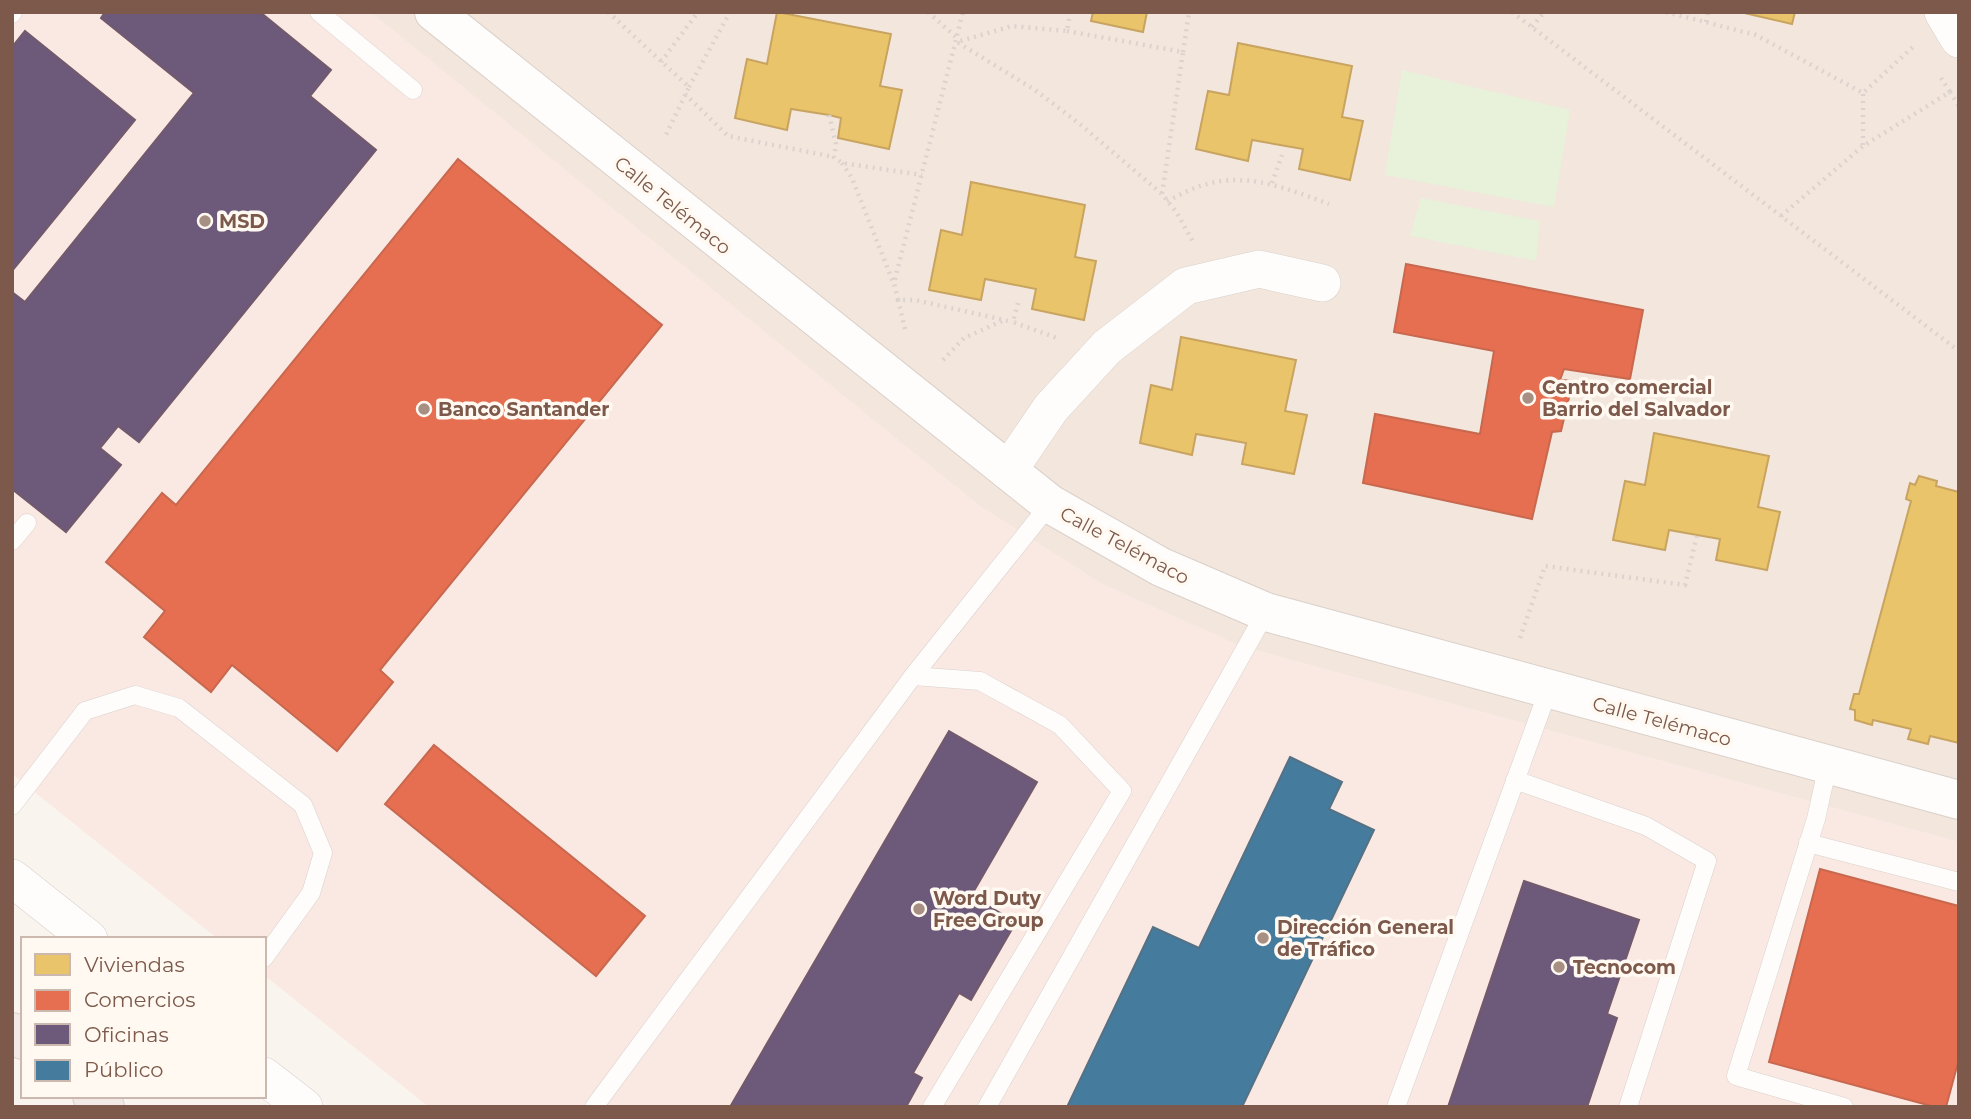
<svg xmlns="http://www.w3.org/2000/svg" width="1971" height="1119" font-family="Montserrat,sans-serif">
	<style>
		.residential { fill: #f3e6dc }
		.commercial { fill: #fae9e2 }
		.green { fill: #e8f1d9 }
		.homes { fill: #e9c46a; stroke: #c8a460; stroke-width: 2 }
		.shops { fill: #e76f51; stroke: #c7684f; stroke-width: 2 }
		.offices { fill: #6d597a; stroke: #72596c; stroke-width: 2 }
		.public { fill: #457b9d; stroke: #567184; stroke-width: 2 }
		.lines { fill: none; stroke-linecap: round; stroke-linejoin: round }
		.lane-casing { stroke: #d9d1cc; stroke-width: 19 }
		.street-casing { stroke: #d9d1cc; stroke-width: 38 }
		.secondary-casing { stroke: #dad0ca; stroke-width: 40 }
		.highway-casing { stroke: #dbd0ca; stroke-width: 40 }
		.path { stroke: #ddd3ce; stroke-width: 4.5; stroke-dasharray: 2 5; stroke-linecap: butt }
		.lane { stroke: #fefdfc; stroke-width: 18 }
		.street { stroke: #fefdfc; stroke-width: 37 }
		.secondary { stroke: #fefdfc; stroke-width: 38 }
		.highway { stroke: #f2e8e6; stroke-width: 38 }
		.poi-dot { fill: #a88f83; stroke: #fff9f2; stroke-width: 2.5 }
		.labels { text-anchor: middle; stroke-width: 7; stroke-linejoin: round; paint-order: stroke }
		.street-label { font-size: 19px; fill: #7c594a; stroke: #fff9f2 }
		.poi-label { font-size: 19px; font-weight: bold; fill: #7c594a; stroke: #fff9f2; text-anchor: start }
	</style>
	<rect width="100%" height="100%" fill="#faf4ee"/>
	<path class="residential" d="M368,12h1591v830l-719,-196 -138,-62 -121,-77z"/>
	<path class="commercial" d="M12,12h359l610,495 121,77 138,62 719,196v265h-1530l-165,-132v-36h-46l-206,-165z"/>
	<g class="green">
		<path d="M1402,70l168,40 -16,97 -169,-32z"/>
		<path d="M1421,198l119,23 -4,40 -126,-25z"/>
	</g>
	<g class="homes">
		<path d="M777,12l114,22 -11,52 22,4 -13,59 -51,-11 3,-20 -12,-3 -38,-6 -4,21 -52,-12 12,-59 20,5z"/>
		<path d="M1093,12h54l-4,20 -52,-11z"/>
		<path d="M1740,12h55l-3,12z"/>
		<path d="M1238,43l114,23 -10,51 21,4 -13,59 -51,-11 4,-20 -51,-9 -4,21 -52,-12 12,-58 21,4z"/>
		<path d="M971,182l114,23 -10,52 21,4 -12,59 -52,-11 4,-20 -51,-10 -4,21 -52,-10 12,-60 21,5z"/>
		<path d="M1181,337l115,23 -11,51 22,4 -13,59 -52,-10 4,-21 -50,-9 -4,21 -52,-12 11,-58 21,5z"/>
		<path d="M1654,433l115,23 -11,51 22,5 -13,58 -51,-10 4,-21 -23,-4 -28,-5 -4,20 -52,-10 12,-59 20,4z"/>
		<path d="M1919,476l18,5 -1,5 23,6v251l-29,-7 -2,8 -20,-5 3,-10 -38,-9 -1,5 -17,-5v-10l-5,-1 4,-15h5l52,-193 -5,-2 4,-16 5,2z"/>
	</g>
	<g class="shops">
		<path d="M458,159l204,166 -282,345 13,12 -56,69 -105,-86 -21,27 -67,-55 21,-26 -59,-49 56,-69 14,12z"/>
		<path d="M1406,264l237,46 -13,69 -66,-10 -4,11 13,1 -12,50 -9,1 -20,87 -169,-36 12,-69 105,20 14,-83 -100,-19z"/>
		<path d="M434,745l211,171 -49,60 -211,-172z"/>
		<path d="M1820,869l139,37v153l-13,48h-11l-166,-45z"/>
	</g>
	<g class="offices">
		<path d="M105,12h155l71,58 -21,26 66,54 -237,292 -21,-16 -18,22 21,17 -55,67 -54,-43v-197l13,10 169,-209 -93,-75z"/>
		<path d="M25,31l110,89 -123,151v-224z"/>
		<path d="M949,731l88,51 -66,114 45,26 -45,78 -12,-7 -46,80 9,5 -16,29h-176z"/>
		<path d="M1524,881l115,39 -32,94 10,4 -30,89h-139z"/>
	</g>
	<path class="public" d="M1290,757l52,25 -13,27 45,21 -132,277h-175l86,-180 46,21z"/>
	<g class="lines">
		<g class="lane-casing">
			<g id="lane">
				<path d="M319,12l94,78"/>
				<path d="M12,14l1,-2"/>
				<path d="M12,541l15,-18"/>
				<path d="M913,676l67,5 80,44 62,66 -190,316"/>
				<path d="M1828,765l-12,54 -80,257 108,31"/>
				<path d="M1515,780l131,46 61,35 -79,246"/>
				<path d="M12,806l73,-95 50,-16 44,13 124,97 20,48 -12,40 -47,65"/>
				<path d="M1808,843l151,39"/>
				<path d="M594,1107l319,-431 137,-172"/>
				<path d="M987,1107l279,-495"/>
				<path d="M1396,1107l152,-416"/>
			</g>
		</g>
		<g class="street-casing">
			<g id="street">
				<path d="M1943,12l16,27"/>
				<path d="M1008,471l43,-63 56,-61 79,-61 73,-17 63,14"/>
				<path d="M12,878l77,61"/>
				<path d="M264,1076l40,31"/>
			</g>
		</g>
		<g class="secondary-casing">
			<path id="secondary" d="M434,12l616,492 111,63 105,45 693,188"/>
		</g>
		<g class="highway-casing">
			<g id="highway">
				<path d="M12,1032l11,8"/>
				<path d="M92,1096l13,11"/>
			</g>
		</g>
		<g class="path">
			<path d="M608,12l81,75 -24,50"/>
			<path d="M928,12l29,26"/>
			<path d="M1070,12l-3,19 -55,-5 -55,16 78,48 46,35 81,69 15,19 16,29"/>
			<path d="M1512,12l447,339"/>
			<path d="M1666,12l90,23 107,58 52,-48"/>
			<path d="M1706,22l2,-10"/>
			<path d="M1532,27l12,-15"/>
			<path d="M1067,31l116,21 -21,142"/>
			<path d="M1183,52l6,-40"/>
			<path d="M661,62l37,-50"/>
			<path d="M1941,78l9,14"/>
			<path d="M689,87l41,-75"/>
			<path d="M685,94l43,42 106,21"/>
			<path d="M829,115l7,29 -2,13 8,6 80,12"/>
			<path d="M1863,145v-52"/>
			<path d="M842,163l10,15 41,104"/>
			<path d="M1272,183l10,-28"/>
			<path d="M1167,201c13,-6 27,-14 40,-17 43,-12 83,6 122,20"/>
			<path d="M1781,216l82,-70 87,-54 9,14"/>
			<path d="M898,300l-4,-17 69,-271"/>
			<path d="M1018,303l-5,19 44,16"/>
			<path d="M905,329l-7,-29h17l98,22"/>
			<path d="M943,360l21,-22 38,-17"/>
			<path d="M1520,638l25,-72 140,19 12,-50"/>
		</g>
		<use href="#lane" class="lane"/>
		<use href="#street" class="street"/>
		<use href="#secondary" class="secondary"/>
		<use href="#highway" class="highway"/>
	</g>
	<g class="poi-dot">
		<circle cx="205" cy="221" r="7"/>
		<circle cx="1528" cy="398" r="7"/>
		<circle cx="424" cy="409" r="7"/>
		<circle cx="919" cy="909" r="7"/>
		<circle cx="1263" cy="938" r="7"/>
		<circle cx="1559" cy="967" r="7"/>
	</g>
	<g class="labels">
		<g class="street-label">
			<text transform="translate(673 205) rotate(39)" y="7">Calle Telémaco</text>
			<text transform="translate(1125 545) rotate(28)" y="7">Calle Telémaco</text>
			<text transform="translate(1662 721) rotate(15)" y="7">Calle Telémaco</text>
		</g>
		<g class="poi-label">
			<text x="219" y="228">MSD</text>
			<text x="1542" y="394">Centro comercial<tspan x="1542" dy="22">Barrio del Salvador</tspan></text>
			<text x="438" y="416">Banco Santander</text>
			<text x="933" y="905">Word Duty<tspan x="933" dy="22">Free Group</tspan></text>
			<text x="1277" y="934">Dirección General<tspan x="1277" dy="22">de Tráfico</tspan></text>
			<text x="1573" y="974">Tecnocom</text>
		</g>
	</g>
	<rect width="1971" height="1119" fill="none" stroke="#7c594a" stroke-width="28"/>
	<rect x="21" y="937" width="245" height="161" fill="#fff9f2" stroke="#cbb9af" stroke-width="2"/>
	<rect x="35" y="954" width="35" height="21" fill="#e9c46a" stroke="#cbb9af" stroke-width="2"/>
	<text x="84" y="972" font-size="21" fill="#7c594a">Viviendas</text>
	<rect x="35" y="990" width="35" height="21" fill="#e76f51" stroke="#cbb9af" stroke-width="2"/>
	<text x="84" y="1007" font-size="21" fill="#7c594a">Comercios</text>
	<rect x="35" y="1024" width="35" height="21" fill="#6d597a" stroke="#cbb9af" stroke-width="2"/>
	<text x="84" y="1042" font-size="21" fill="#7c594a">Oficinas</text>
	<rect x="35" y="1060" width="35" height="21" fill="#457b9d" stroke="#cbb9af" stroke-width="2"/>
	<text x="84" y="1077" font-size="21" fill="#7c594a">Público</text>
</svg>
